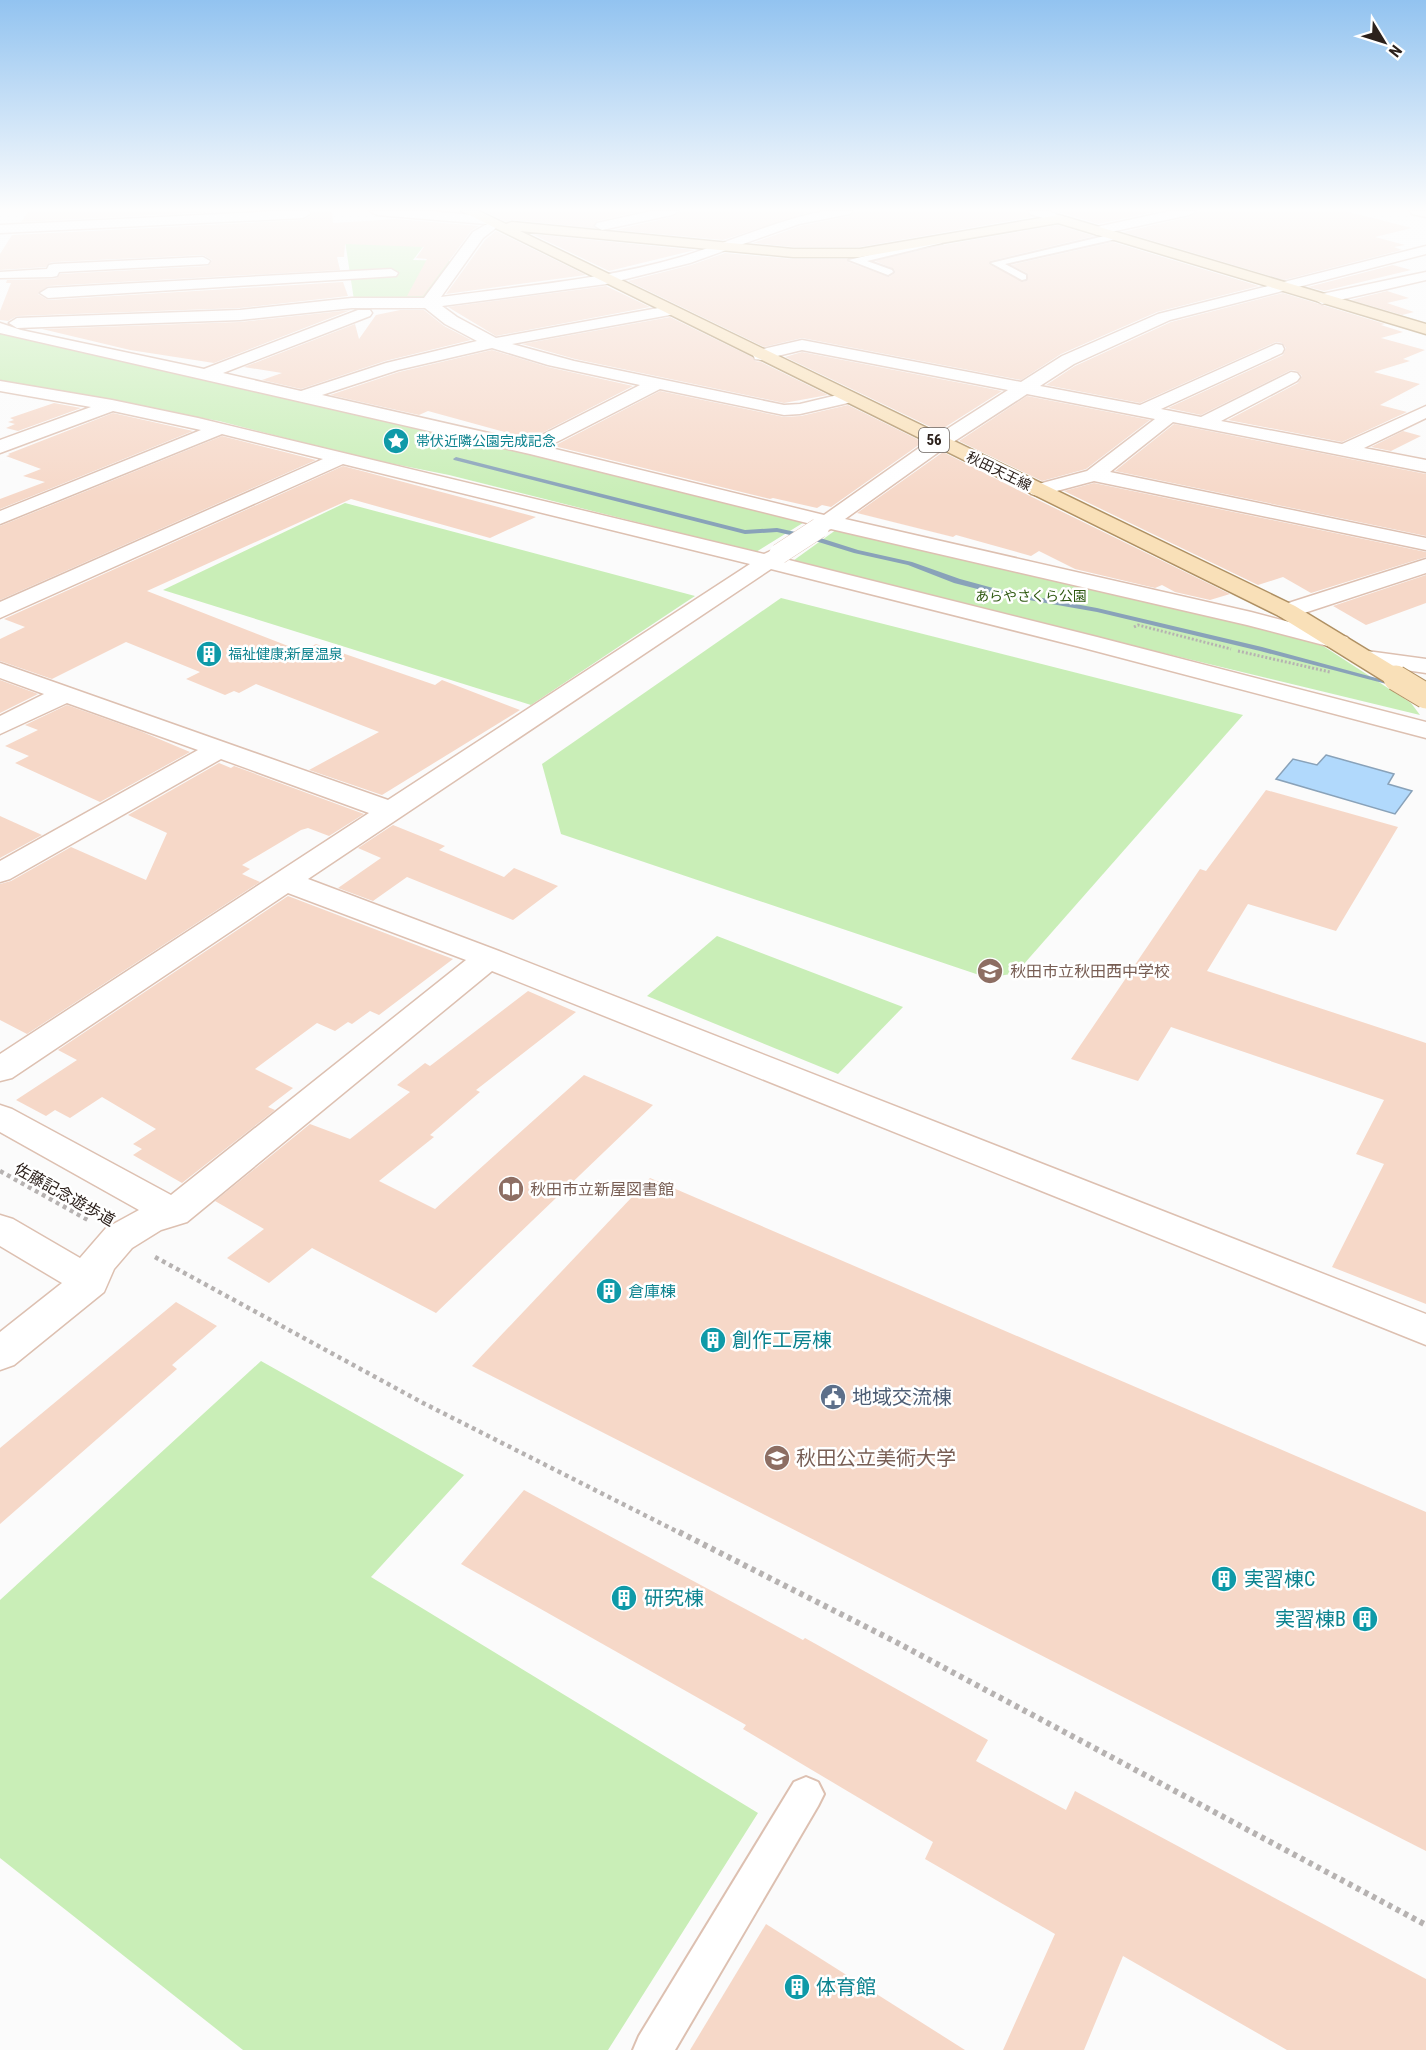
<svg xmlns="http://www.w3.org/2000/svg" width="1426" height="2050" font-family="'Roboto Condensed','Noto Sans JP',sans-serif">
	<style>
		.green { fill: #c9eeb7 }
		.water { fill: #b1d9fc; stroke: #89a2b9; stroke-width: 1.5 }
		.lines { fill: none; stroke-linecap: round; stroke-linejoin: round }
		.stream { fill: #89a2b9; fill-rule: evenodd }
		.building { fill: #f6d8c8 }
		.service-casing { stroke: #ddc0b1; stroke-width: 4 }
		.minor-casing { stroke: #ddc0b1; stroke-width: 3 }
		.tertiary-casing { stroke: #ddc0b1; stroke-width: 3 }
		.primary-casing { stroke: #af9063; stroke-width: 3 }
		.path-far2 { stroke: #b6b2b1; stroke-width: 3; stroke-dasharray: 2 2; stroke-linecap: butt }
		.path-far1 { stroke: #b6b2b1; stroke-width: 4.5; stroke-dasharray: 4 4; stroke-linecap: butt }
		.path { stroke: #b6b2b1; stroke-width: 6; stroke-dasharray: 4.5 4.5; stroke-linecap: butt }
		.service { fill: #fff; fill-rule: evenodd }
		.minor { fill: #fff; fill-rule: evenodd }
		.tertiary { fill: #fff; fill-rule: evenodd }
		.primary { fill: #f9e0b8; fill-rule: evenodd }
		.minor-bridge-casing { stroke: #ddc0b1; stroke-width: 21; stroke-linecap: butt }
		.primary-bridge-casing { stroke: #af9063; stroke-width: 27; stroke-linecap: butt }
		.minor-bridge { stroke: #fff; stroke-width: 20 }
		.primary-bridge { stroke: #f9e0b8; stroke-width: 25 }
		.labels { text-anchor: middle; stroke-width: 5; stroke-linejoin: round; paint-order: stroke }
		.far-culture-label { font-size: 14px; fill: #0d838f; stroke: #fff; text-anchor: start }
		.far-street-label { font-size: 14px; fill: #2c211c; stroke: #fff }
		.far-park-label { font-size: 14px; fill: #2f5911; stroke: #fff }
		.shield { fill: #fff; stroke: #6b6460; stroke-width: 1.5 }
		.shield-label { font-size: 15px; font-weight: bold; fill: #2c211c }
		.education-label { font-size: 16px; fill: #785e54; stroke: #fff; text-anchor: start }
		.street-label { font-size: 16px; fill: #2c211c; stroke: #fff }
		.culture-label { font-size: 16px; fill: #0d838f; stroke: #fff; text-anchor: start }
		.near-culture-label { font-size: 20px; fill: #0d838f; stroke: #fff; text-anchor: start }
		.near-service-label { font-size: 20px; fill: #4e5e75; stroke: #fff; text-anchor: start }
		.near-education-label { font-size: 20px; fill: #785e54; stroke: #fff; text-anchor: start }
	</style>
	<rect width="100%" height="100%" fill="#fbfbfb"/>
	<g class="green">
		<path d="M345,241l81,2 -13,17 37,1 -21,35 -8,3 -67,1z"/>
		<path d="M0,332l330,74 476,115 -50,31 -307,-77 -85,-17 -145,-37 -219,-39z"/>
		<path d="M345,503l350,93 -164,109 -368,-115z"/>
		<path d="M840,527l175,40 302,75 94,61 9,12 -630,-152z"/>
		<path d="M781,598l462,117 -227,258 -28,5 -427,-144 -19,-70z"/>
		<path d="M717,936l186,71 -65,67 -191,-78z"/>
		<path d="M261,1361l203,114 -93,102 387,236 -150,237h-365l-243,-192v-258z"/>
	</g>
	<path class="water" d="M1326,755l68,19 -6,10 24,7 -17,23 -119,-35 17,-20 24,6z"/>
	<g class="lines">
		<path class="stream" d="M456,457l289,73 32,-2 37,8 44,14 54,12 48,17 44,12 93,17 165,39 140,38 -4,2 -138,-36 -163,-39 -96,-17 -47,-12 -46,-18 -54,-12 -42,-13 -35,-8 -32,2 -291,-74 -1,-1z"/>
	</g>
	<g class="building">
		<path d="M29,211h202l-210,11z"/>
		<path d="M311,211h21l1,12 63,-4 83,7 -8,5 -48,65h-16l20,-37 -11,-1 8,-11 -79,-3 -1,13h-7l3,13 -292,16 -10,8 10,6 295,-18 5,14 -108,12 -223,8 -9,5 -8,-1v-9l11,-28h-5l1,-3 45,-1 5,-1 3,-4 148,-8 4,-6 -9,-5 -149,7 -5,1 -3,4 -46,3v-16l12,-19 291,-15 8,-4z"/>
		<path d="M484,211h157l-44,10 -3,7 -82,-8 -6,2z"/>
		<path d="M681,211h132l-90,29 -108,-10 57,-13z"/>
		<path d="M854,211h172l7,6 -173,30h-67l-40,-4 47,-17 50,-10z"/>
		<path d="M1055,211h104l-61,13z"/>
		<path d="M1198,211h147l67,17 -37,9 30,8 -11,2 8,3 -118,30 -161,-48 66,-15z"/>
		<path d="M1058,225l36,11 -104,25 -1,3 34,18 5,-2 -1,-7 -16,-8 102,-23 146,44 -102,26 -96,42 -40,26 -219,-42 -38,9 -136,-66 63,-16 34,-12 68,6h54l1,3 41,15 6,-4 -1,-4 -19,-8 68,-16z"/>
		<path d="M496,231l90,44 -140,19 39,-54z"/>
		<path d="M532,234l163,16 -86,21z"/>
		<path d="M1393,265l18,5 -87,21 -16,-4z"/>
		<path d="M606,286l44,21 -154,29 -48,-29z"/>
		<path d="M1387,291l22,7 -22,5 27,9 -12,3 -51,-15z"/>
		<path d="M1283,293l102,31 -4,1 22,7 -22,6 44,12 -22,9 7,2 -36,11 46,12 -40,21 27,7 -65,30 -114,-22 70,-37 4,-7 -5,-5 -6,-1 -90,45 -33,-7 115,-53 3,-7 -4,-5 -6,-1 -136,61 -94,-18 29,-19 96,-44z"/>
		<path d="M351,310l-137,53 -84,-13 -88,-21 198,-7z"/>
		<path d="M400,310h24l20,16 27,14 -86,21 -84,28 -39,-9 20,-7 -38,-6 111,-43 4,15 17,-24z"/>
		<path d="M670,317l82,40 3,4 6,1 67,33 -44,8 -209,-44 -53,-15z"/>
		<path d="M492,350l56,17 85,19 -103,53 -102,-28 -9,4 -89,-20 69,-23z"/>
		<path d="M802,352l200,39 -63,40 -154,-74z"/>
		<path d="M660,391l124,26 17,-1 47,-11 75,37 -92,65 -9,-2 -5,3 -44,-10 -3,1 -216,-53z"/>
		<path d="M1027,396l123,24 -64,49 -44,12 -83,-40z"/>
		<path d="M54,403l27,5 -63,23 -12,-3 9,-4 -7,-2 6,-2 -4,-2z"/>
		<path d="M113,413l80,18 -193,78v-10l45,-17 -22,-6 18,-7 -35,-13 4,-1 -2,-1z"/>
		<path d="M1174,424l252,50v62l-311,-65z"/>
		<path d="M1403,431l18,5 -30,15 -20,-4z"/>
		<path d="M222,436l94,24 -316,140v-74z"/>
		<path d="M943,452l87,44 200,98 -20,6 -35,-8 -13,-7 -7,3 -80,-19 -36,-18 -8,5 -75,-21 -3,2 -96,-24z"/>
		<path d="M343,466l193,51 -46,21 -139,-39 -204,92 154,60 15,-7 119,41 7,-5 78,30 -138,85 -73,-25 70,-38 -123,-48 -17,9 -5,-2 -9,4 -39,-16 14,-7 -74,-30 -74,37 -52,-18v-22l25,-12 -21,-8z"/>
		<path d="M1094,483l332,69v5l-115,36 -28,-16 -25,8 -194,-94z"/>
		<path d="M1426,575v28l-60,22 -33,-19z"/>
		<path d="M0,680l38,14 -38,19z"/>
		<path d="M67,705l73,26 50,21 -90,50 -85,-39 14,-7 -24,-10 33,-16 -13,-5z"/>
		<path d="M219,763l12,5 3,-2 130,48 -35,22 -21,-8 -7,2 -59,35 8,4 -8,5 18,8 -233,152 -27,-14v-136l11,-3 60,-34 75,33 21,-47 -39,-18z"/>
		<path d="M1266,790l132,37 -62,104 -88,-27 -41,67 219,72v261l-94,-37 52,-103 -28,-10 28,-54 -213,-73 -33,54 -67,-22 129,-190 6,2z"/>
		<path d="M0,816l42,19 -42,23z"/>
		<path d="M393,825l52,21 -6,4 65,27 10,-9 44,18 -45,34 -106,-43 -34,24 -35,-13 43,-30 -23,-10z"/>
		<path d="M288,896l165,63 -74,56 -9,-4 -18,13 -4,-2 -13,9 -18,-8 -62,46 38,19 -25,19 7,3 -93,73 -49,-28 9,-6 -9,-5 23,-15 -54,-32 -32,21 -15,-8 -9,6 -30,-16 61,-40 -19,-10z"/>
		<path d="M528,991l48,21 -100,78 4,2 -50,43 4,2 -55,44 56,28 149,-134 69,30 -217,208 -124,-65 -43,35 -42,-25 37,-29 -49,-28 95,-77 40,15 60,-47 -13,-7 28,-22 5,3z"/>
		<path d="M650,1178l776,334v339l-954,-485z"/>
		<path d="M176,1302l41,24 -45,39 5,4 -177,155v-76z"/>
		<path d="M524,1490l279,150 2,-2 183,102 -12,21 90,49 9,-19 351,188v71h-139l-164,-94 -39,94h-81l52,-116 -130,-75 8,-17 -190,-113 3,-4 -285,-161z"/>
		<path d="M766,1924l199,126h-275z"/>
	</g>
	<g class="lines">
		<g class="service-casing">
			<g id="service">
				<path d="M1113,234l3,1v4l-111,25 21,11v4l-4,1 -31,-17z"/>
				<path d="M939,238l3,1v4l-75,18 25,9 1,2 -5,3 -39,-15z"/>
				<path d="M806,1777l12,5 6,12 -6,12 -143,244h-42l6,-14 155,-254z"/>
			</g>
		</g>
		<g class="minor-casing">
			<g id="minor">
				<path d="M279,211h29l2,3 -7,4 -303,15v-8z"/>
				<path d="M652,211h27l-7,4 -70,15 -7,-4 2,-3z"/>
				<path d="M824,211h28l-2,3 -51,10 -109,39 -84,21 -164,22 15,11 39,21 173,-32 6,2 2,3 -2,3 -163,30 62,17 210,44 16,-1 46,-11 6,1 3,4 -3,4 -52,12 -16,1 -124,-26 -113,58 277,68 109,-77 75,-48 -206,-40 -41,10 -6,-1 -2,-4 2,-4 47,-11 219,42 41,-26 96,-42 268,-68v8l-256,66 -96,44 -34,22 100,19 136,-61 6,1 2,4 -2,4 -121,56 40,8 90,-45 6,1 3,4 -3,4 -76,40 121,23 84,-38v12l-62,30 62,12v12l-253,-50 -63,50 316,66v12l-332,-69 -56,15 -7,-2 -3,-4 3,-4 56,-15 68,-52 -128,-25 -80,52 -102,73 406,93 96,25 4,5 -4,5 -8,2 -92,-24 -416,-96 -12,5 -7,-2 -4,-4 3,-4 -281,-70 -530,-121v-10l21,7 183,39 154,-59h12l2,3 -2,3 -147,57 78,18 85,-28 91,-22 -32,-17 -20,-16h-73l-112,12 -223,8 -8,-5 8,-5 223,-8 112,-12h72l49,-66 21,-12 7,4 -18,14 -42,59c80,-11 162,-17 240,-40 48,-15 94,-36 143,-46zM492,348l56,17 92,20 -112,57 -206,-47 76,-25z"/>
				<path d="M1170,211h26l-7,4 -92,20 -7,-4 2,-3z"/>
				<path d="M1410,211h16v6l-14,-3z"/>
				<path d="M203,257l7,4 -2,3 -149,8 -2,4 -5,1 -52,1v-6l47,-3 2,-4 5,-1z"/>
				<path d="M391,269l7,4 -2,3 -348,22 -8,-5 8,-5z"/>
				<path d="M1426,272v8l-104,24 -8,-5 8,-5z"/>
				<path d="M0,381l112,19 86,18 566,136 15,-7 8,2 3,5 -5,5 312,78 329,85v16l-346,-91 -309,-78 -463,310 191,72 927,363v31l-934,-374 -305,251 -26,8 -29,18 -18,21 -10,23 -90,73 -14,5v-38l62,-49 -62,-37v-31l13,4 67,39 26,-30 33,-18 -139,-78v-27l12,4 159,86 295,-235 -178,-67 -276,185 -12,3v-27l369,-241 -148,-54 -211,120 -10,3v-21l198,-111 -131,-47 -67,31v-18l44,-22 -44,-16v-15l388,137 362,-236 -407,-100 -343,154v-16l323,-143 -101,-25 -222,90v-13l201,-81 -88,-19 -113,42v-13l91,-33 -91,-16z"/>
				<path d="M1426,559v14l-131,43 -8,2 -8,-2 -4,-5 4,-5z"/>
				<path d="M1367,651l59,8v14l-68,-10 -3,-5 3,-5z"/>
			</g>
		</g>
		<g class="tertiary-casing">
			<g id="tertiary">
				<path d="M370,211h58l58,5 7,4 -7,4 -109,-9z"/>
				<path d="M1028,211h21l17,8 -7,4 -29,-9z"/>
			</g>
		</g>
		<g class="primary-casing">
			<path id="primary" d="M461,211h18l27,13 6,-2 281,27h67l199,-34 367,109v10l-368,-111 -198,34h-67l-273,-26 775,375 110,67 3,5 -3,5 -9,2 -9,-2 -108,-67z"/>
		</g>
		<g class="path-far2">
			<path d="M1134,627l4,-2 93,24"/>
			<path d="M1238,651l92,21"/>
		</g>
		<g class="path-far1">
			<path d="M0,1171l88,49"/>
			<path d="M155,1257l268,146 259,131"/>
		</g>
		<path class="path" d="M679,1532l215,109 532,284"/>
		<use href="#service" class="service"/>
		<use href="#minor" class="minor"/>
		<use href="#tertiary" class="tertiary"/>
		<use href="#primary" class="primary"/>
		<g class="minor-bridge-casing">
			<path id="minor-bridge" d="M779,554l40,-26"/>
		</g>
		<g class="primary-bridge-casing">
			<path id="primary-bridge" d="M1396,678l30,18"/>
		</g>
		<use href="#minor-bridge" class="minor-bridge"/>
		<use href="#primary-bridge" class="primary-bridge"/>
	</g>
	<linearGradient id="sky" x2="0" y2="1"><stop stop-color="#92c3f0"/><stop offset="0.42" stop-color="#fdfdfd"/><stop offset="1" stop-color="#fdfdfd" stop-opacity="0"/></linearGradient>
	<rect width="1426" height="498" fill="url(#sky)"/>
	<defs>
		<g id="sight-disc" transform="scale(1.35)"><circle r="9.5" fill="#0f9aa8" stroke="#fff"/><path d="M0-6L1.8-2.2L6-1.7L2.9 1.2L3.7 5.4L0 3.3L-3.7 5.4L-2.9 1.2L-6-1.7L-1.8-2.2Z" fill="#fff"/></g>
		<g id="building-disc" transform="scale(1.35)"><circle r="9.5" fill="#0f9aa8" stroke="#fff"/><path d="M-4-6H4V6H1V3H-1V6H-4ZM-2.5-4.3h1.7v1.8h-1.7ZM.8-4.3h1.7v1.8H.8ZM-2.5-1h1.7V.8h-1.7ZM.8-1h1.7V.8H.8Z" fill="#fff"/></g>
		<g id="school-disc" transform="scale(1.35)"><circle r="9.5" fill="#8d6e63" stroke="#fff"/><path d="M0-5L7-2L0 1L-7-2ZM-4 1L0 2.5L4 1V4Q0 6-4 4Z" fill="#fff"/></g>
		<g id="library-disc" transform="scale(1.35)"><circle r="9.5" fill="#8d6e63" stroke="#fff"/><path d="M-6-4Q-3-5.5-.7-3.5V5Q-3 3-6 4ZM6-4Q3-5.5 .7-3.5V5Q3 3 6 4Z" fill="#fff"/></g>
		<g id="civic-disc" transform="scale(1.35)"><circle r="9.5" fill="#5c6f8a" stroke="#fff"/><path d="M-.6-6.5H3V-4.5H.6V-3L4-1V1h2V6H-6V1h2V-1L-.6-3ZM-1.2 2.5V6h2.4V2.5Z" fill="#fff"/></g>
		<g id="university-disc" transform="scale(1.35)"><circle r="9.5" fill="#8d6e63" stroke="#fff"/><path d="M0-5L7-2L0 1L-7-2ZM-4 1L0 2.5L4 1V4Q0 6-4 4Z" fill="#fff"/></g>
	</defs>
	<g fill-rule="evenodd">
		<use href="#sight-disc" x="396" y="441"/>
		<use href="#building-disc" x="209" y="654"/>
		<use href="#school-disc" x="990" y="971"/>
		<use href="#library-disc" x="511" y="1189"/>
		<use href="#building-disc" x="609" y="1291"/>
		<use href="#building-disc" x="713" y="1340"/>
		<use href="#civic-disc" x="833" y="1397"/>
		<use href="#university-disc" x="777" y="1458"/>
		<use href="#building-disc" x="1224" y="1579"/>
		<use href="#building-disc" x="624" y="1598"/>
		<use href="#building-disc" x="1365" y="1619"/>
		<use href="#building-disc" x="797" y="1987"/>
	</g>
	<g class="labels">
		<g class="far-culture-label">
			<text x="416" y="446">帯伏近隣公園完成記念</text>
			<text x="228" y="659">福祉健康;新屋温泉</text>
		</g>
		<g class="far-street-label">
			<text transform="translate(999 471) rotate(26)" y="5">秋田天王線</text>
		</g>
		<g class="far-park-label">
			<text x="1031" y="601">あらやさくら公園</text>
		</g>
		<rect class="shield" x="919" y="428" width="30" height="24" rx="4.5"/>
		<g class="shield-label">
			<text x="934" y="445">56</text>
		</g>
		<g class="education-label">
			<text x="1010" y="977">秋田市立秋田西中学校</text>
			<text x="530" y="1195">秋田市立新屋図書館</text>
		</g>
		<g class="street-label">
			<text transform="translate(65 1194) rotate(29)" y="6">佐藤記念遊歩道</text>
		</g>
		<g class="culture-label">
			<text x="628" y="1297">倉庫棟</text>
		</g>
		<g class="near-culture-label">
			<text x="732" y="1347">創作工房棟</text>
			<text x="1244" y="1586">実習棟C</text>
			<text x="644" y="1605">研究棟</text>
			<text x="1346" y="1626" text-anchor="end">実習棟B</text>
			<text x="816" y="1994">体育館</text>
		</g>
		<g class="near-service-label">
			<text x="852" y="1404">地域交流棟</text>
		</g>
		<g class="near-education-label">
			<text x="796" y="1465">秋田公立美術大学</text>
		</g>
	</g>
	<g transform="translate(1384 42) rotate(128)" stroke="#ffffff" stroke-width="4.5" paint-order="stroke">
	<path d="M0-4.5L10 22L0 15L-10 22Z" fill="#2c211c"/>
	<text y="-9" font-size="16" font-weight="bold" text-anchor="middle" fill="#2c211c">N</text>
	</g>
</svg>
